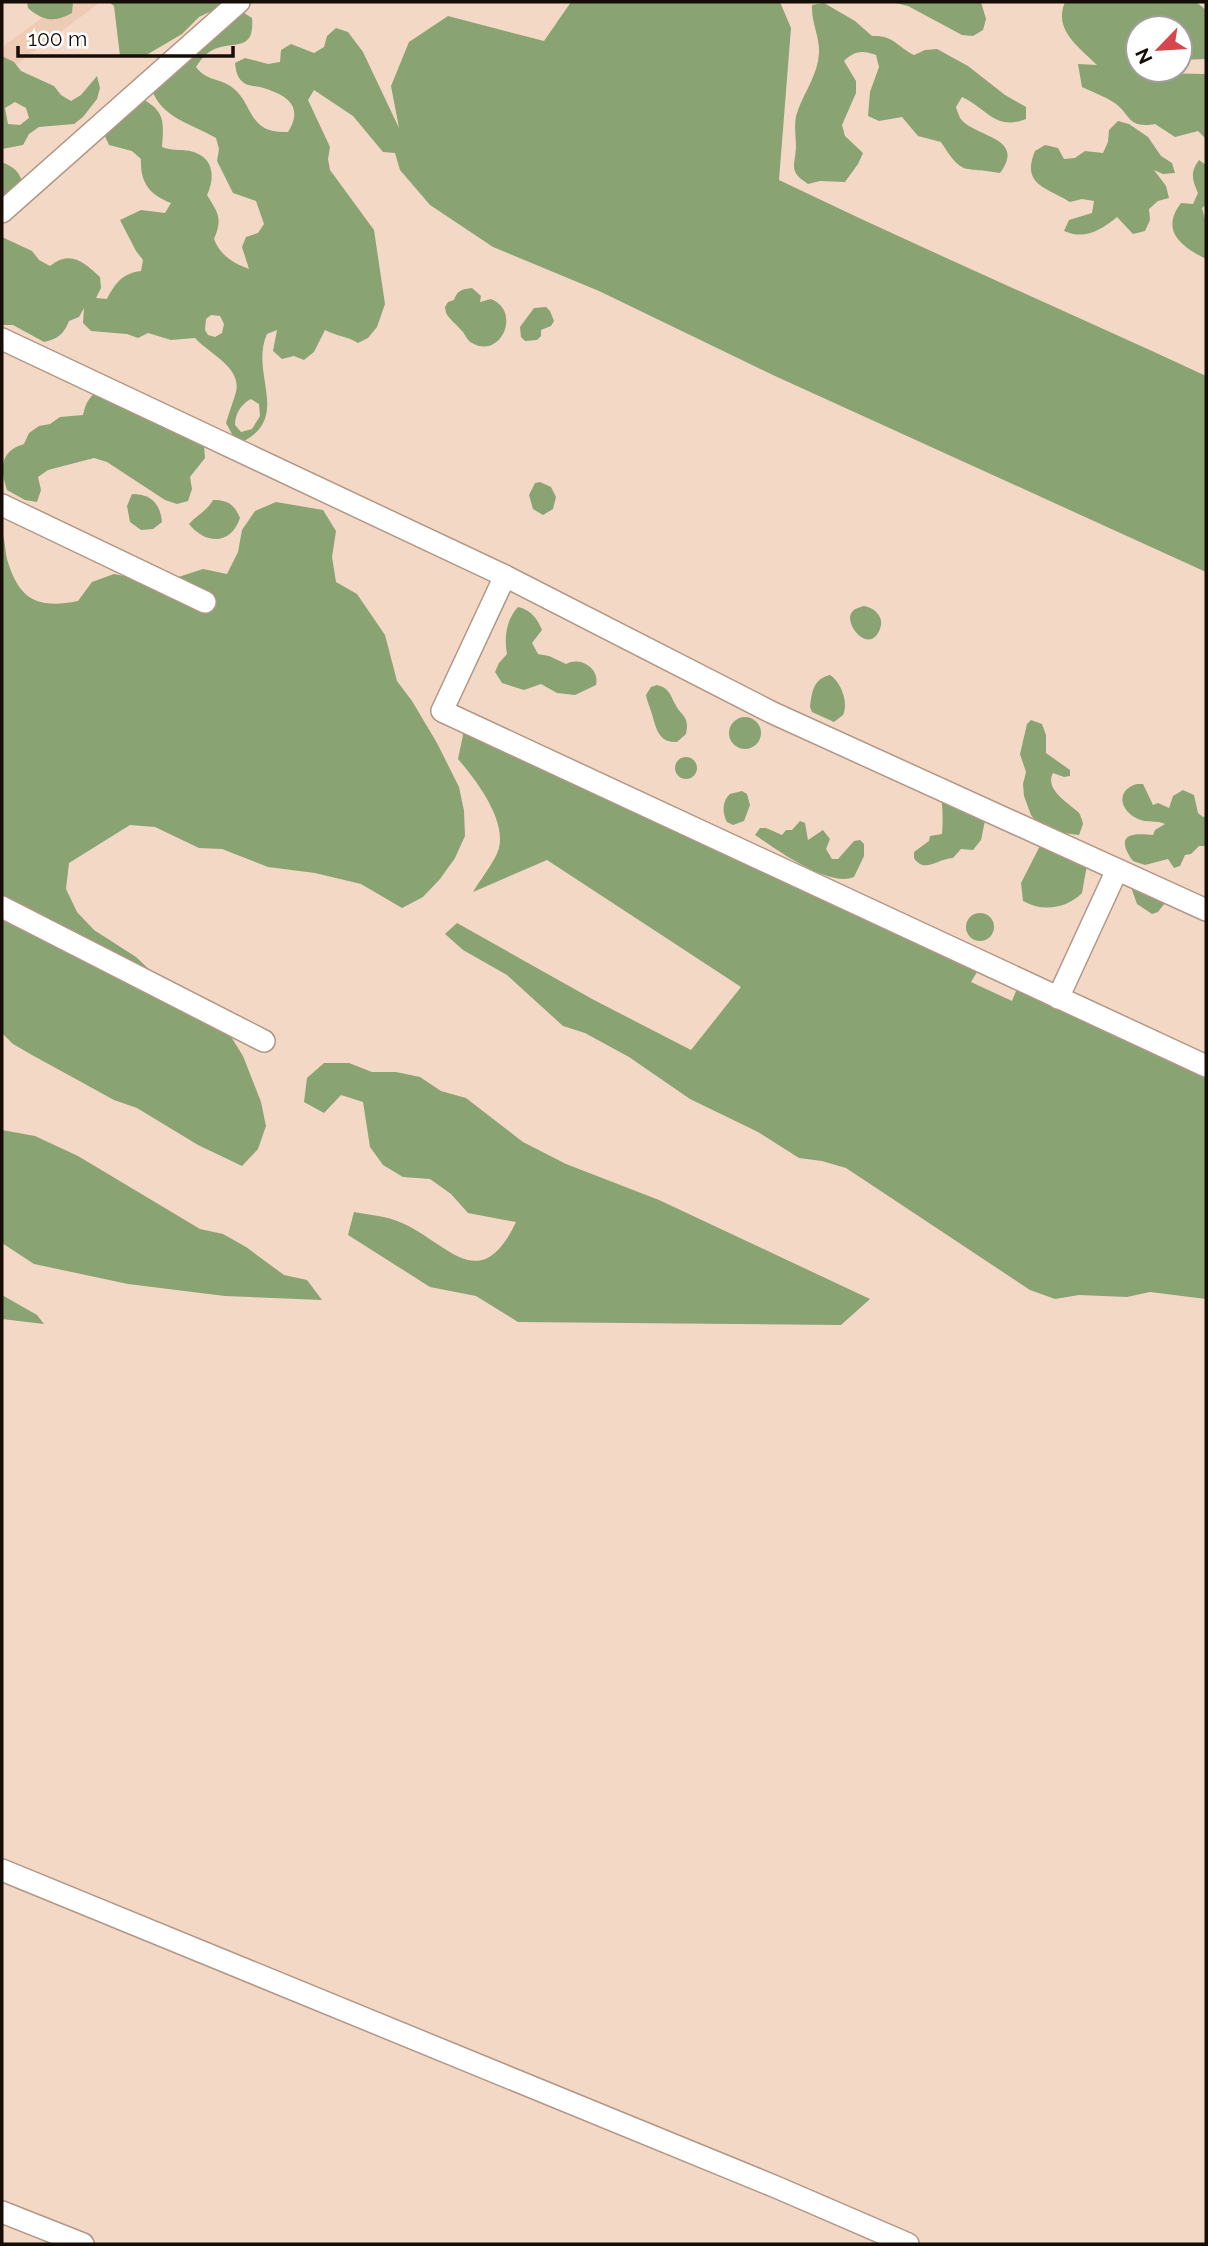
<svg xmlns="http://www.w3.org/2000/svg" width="1208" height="2246" font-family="Raleway,sans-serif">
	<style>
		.built { fill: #eecbb5 }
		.forest { fill: #89a373; fill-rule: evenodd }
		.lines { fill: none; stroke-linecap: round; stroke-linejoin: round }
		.minor-casing { stroke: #b19786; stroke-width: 24 }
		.minor { stroke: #fff; stroke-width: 21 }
	</style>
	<rect width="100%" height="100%" fill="#f4d8c6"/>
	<path class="built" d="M64,2h37l-99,73v-28z"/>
	<g class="forest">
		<path d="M27,2h46l-1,11c-18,10 -29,8 -44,-5z"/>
		<path d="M109,2h114l-3,5 -21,10 -17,17 -39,23 -23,-1 -6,-50z"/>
		<path d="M571,2h209l11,26 -12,152c141,68 285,130 427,196v196l-431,-196 -176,-85 -106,-44 -63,-42 -30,-35 -5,-17 -12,-1 -30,-36 -39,-26 -6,10 22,47 -2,12 2,11 44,60 11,74 -8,23 -9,11 -10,5c-11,-7 -22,-7 -33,-13l-11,22 -10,8 -10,-4 -12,3 -9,-8 4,-21 -10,4c-18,40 26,84 -27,109l-8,-9 -6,-11c3,-10 7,-21 10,-31 6,-25 -28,-39 -41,-54l-24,2 -23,-7 -10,5 -11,-4 -36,-3 -8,-8 1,-15 -5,9 -10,4c-5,13 -11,18 -25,21l-31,-17h-11v-88l30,14 7,9 11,6c20,-16 33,-5 50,11l1,11 -5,10 11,1c8,-16 16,-26 34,-28l2,-11 -7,-9 -16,-31 21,-10 24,3 6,-10c-22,-8 -31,-21 -30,-44l-9,-8 -23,-6 -5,-11 35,-37c26,14 25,22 23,50 10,4 17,2 28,4 23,5 26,25 17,44 11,18 16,23 7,44 6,16 19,24 35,30l-7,-22 4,-10 12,-4 6,-9 -8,-23 -23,-8 -16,-32 2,-12 -3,-11c-24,-14 -54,-20 -64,-48l89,-79 11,7c3,37 -21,21 -41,33 -7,4 -11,10 -15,16 11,15 23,10 37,21 21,16 14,46 55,44 17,-27 -3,-38 -28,-45 -5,-1 -12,-1 -16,-4 -7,-5 -8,-12 -9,-20l10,-5 23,6 12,-2 1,-12 10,-6 23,9 10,-6 3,-11 9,-8 12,4 15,20 36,76 -8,-42 18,-44 39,-26 96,25zM211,315l9,1 4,8 -2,9 -7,4 -7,-2 -3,-5 1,-11zM251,399l8,5 1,12 -8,13 -11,3 -6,-7c0,-11 6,-21 16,-26z"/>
		<path d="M891,2h90l5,17 -3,11 -10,6 -11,-1 -54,-29z"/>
		<path d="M1065,2h131l10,8v49l-26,1v-32h-42v34l-2,3 2,5h10l8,3 50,1v65l-8,-8 -23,6 -20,-13c-29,5 -24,-11 -42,-22 -9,-6 -21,-10 -31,-15l-4,-23 19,1c-18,-18 -44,-35 -32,-63z"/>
		<path d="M824,3l31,18 17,15c22,-1 24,10 42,19l11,-5 12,-1 31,17 37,29 21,12v12c-31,12 -38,-10 -64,-22l-6,10c0,1 4,11 4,11 14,20 67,18 40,55 -37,-7 -36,5 -59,-31l-23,-6 -16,-19 -23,4 -11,-5 2,-24 9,-25 -3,-12c-14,-5 -22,-4 -32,6l12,20v12l-14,32 3,11 18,17 -5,11 -13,18 -25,-1 -12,3c-20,-13 -13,-17 -12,-37 0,-12 -3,-25 2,-37 7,-19 20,-36 21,-57 1,-16 -8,-31 -7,-48z"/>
		<path d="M2,56l12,6 7,9 33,15 7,9 10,6 10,-6 16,-19 3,12 -3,11 -14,18 -9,7 -35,3 -10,7 -6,11 -21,4zM15,102l11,6 3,10 -9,7 -12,-1 -3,-16z"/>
		<path d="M1118,121l11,3 19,13 13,19 11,7 3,10 -12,1 -9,-4 12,16 3,12 -11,3 -9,8 1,11 -5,11 -12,3 -16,-17c-17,14 -33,23 -53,14l5,-11 23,-7 2,-12 -12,-2 -12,3c-24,-15 -49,-17 -35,-51l10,-6 13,3 6,11 11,-1 10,-7 18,2 5,-11 1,-12z"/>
		<path d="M1199,160l7,5v40l-4,3 4,15v36c-25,-13 -46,-28 -25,-56l12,1 5,-11c-6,-13 -8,-21 1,-33z"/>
		<path d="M2,162c12,5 18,10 21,23l-19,12 -2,-1z"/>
		<path d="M472,288l9,8 -1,6 11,-3c31,12 10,61 -19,44 -5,-2 -7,-10 -11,-13 -5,-6 -11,-10 -15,-17l-1,-6 3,-5 6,-2c3,-10 9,-11 18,-12z"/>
		<path d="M546,307l4,4 4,10 -3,5 -10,4v6l-4,4 -12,1 -4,-4 -1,-10 14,-19z"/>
		<path d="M103,388l71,37 30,21 1,12 -15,19 2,12 -4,12 -11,3 -12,-4 -58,-38 -13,-4 -46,12 -10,7 3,13 -4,12 -12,-2 -18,-10c-7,-22 -7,-39 17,-46l5,-11 10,-7 11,-2 10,-7 23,-2c3,-14 7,-20 20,-27z"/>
		<path d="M540,482l11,5 5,10 -3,12 -10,6 -10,-6 -4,-14 6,-12z"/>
		<path d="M132,494c19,0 28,9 30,28l-9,7 -12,1 -11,-8 -3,-16z"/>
		<path d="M213,500c15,0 21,4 27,18 -9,27 -34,27 -51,6 8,-9 18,-13 24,-24z"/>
		<path d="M276,502l47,8 13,21 -4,26 4,25 21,12 28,41 12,46 15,20 25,42 22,44 5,24 1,25 -10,22 -15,21 -17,18 -21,11 -41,-24 -46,-11 -47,-6 -46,-18 -23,-1 -44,-21 -25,-2 -61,38 -3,26 11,23 17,18 42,27 35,33 59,45 13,21 18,46 5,24 -8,23 -16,17 -44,-21 -61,-37 -23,-8 -82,-45 -19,-11 -11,-11v-502c3,9 3,19 5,28 12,41 30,50 71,42l14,-19 22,-8 46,9 43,-14 24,5 11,-22 4,-22 13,-19z"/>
		<path d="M863,606c11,1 22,11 17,23 -11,28 -39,-8 -27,-18 2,-3 6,-3 10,-5z"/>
		<path d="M518,607c13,3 19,11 24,23l-10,13 6,11 11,2 17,8c14,-8 34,4 30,21l-21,10 -18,-2 -16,-9 -17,6 -22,-7 -7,-11 4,-9 8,-9c-3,-16 -1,-34 11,-47z"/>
		<path d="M830,675c11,7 19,28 13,40l-9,7 -22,-10 -2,-5c2,-15 3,-28 20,-32z"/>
		<path d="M657,685c12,3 13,9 18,19 6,12 15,12 11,30l-9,8c-20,1 -21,-16 -26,-31 -2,-6 -4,-10 -5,-16l5,-8z"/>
		<circle cx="745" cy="733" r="16"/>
		<path d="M1031,720l11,4 4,11v18l24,17v6l-6,1 -11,-4c-9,17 16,30 26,40 1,1 4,9 4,11l-4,11 -24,-3 -20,-12 -4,-5 -7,-19 -1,-12 3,-12 -6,-18 7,-30z"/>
		<path d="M460,727l520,240 -9,15 41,19 8,-20 186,95v223l-56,-7 -23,5 -48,-2 -24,4 -25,-9 -184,-122 -24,-7 -23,-3 -41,-26 -68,-33 -61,-42 -44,-24 -22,-7 -56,-51 -44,-25 -18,-16 12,-11 137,77 97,50 50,-63 -194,-127 -74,32c7,-12 23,-32 26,-44 7,-29 -23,-68 -41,-89l5,-24z"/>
		<circle cx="686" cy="768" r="11"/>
		<path d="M1137,784h6l10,21 5,-2 11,5 4,-12 10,-6 11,5 4,18 5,4 3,-1v30h-7l-8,8 -6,1 -5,11 -6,2 -6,-9 -23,6 -12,-4c-18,-25 -4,-29 20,-26l2,-5 10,-6c-8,-4 -18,-1 -27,-5 -18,-8 -23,-29 -1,-35z"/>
		<path d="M742,791l5,3 3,11 -6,16 -11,4 -6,-3c-5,-9 -5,-21 3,-28z"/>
		<path d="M941,800l45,16 -5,24 -8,10 -12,-1 -8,9c-17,1 -28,16 -39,0v-6l15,-11 1,-5 12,-2c1,-4 1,-31 -1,-34z"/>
		<path d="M800,821l5,2 3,17 15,-10 7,9 -4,10 6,10h6l16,-18 6,-1 4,4v12l-10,21c-25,11 -78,-28 -99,-42l5,-7h6l16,7 4,-5h6z"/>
		<path d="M1044,838l43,27 -5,28c-16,16 -40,19 -59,8l-2,-18z"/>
		<path d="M1131,887l40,17 -6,-1 -7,9 -6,2 -15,-10z"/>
		<circle cx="980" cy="927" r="14"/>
		<path d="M324,1063h25l23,9h24l24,5 21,14 25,7 57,44 43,22 93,36 211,99 -29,26 -323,-3 -42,-26 -46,-9 -82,-52 6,-23c15,3 34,4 48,11 47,21 78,74 114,-1l-48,-9 -17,-19 -21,-15 -27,-2 -20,-12 -13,-18 -7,-45 -22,-7 -17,18 -20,-11 3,-24z"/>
		<path d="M2,1130l33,6 43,20 122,73 23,5 23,13 38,28 23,5 15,20 -97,-4 -97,-12 -94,-20 -32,-21z"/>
		<path d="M2,1295l35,20 7,9 -42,-5z"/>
	</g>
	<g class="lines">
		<g class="minor-casing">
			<g id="minor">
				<path d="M2,212l237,-210"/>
				<path d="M2,339l503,237 268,137 433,197"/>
				<path d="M2,505l203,97"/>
				<path d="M505,576l-63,135 764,355"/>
				<path d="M2,907l262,134"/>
				<path d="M1058,998l59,-128"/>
				<path d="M2,1870l774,317 132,57"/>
				<path d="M2,2212l81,32"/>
			</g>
		</g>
		<use href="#minor" class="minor"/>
	</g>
	<rect width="1208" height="2246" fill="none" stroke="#160d07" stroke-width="7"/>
	<g transform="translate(1159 49) rotate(245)"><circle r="33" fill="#ffffff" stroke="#a29e9c" stroke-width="2"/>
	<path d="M0-5L12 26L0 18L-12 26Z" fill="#d6464c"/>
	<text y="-10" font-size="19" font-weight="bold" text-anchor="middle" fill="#160d07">N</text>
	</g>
	<path d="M18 46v10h215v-10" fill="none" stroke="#160d07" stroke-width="3.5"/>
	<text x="28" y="46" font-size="21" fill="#160d07" stroke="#ffffff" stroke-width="5" paint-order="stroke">100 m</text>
</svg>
